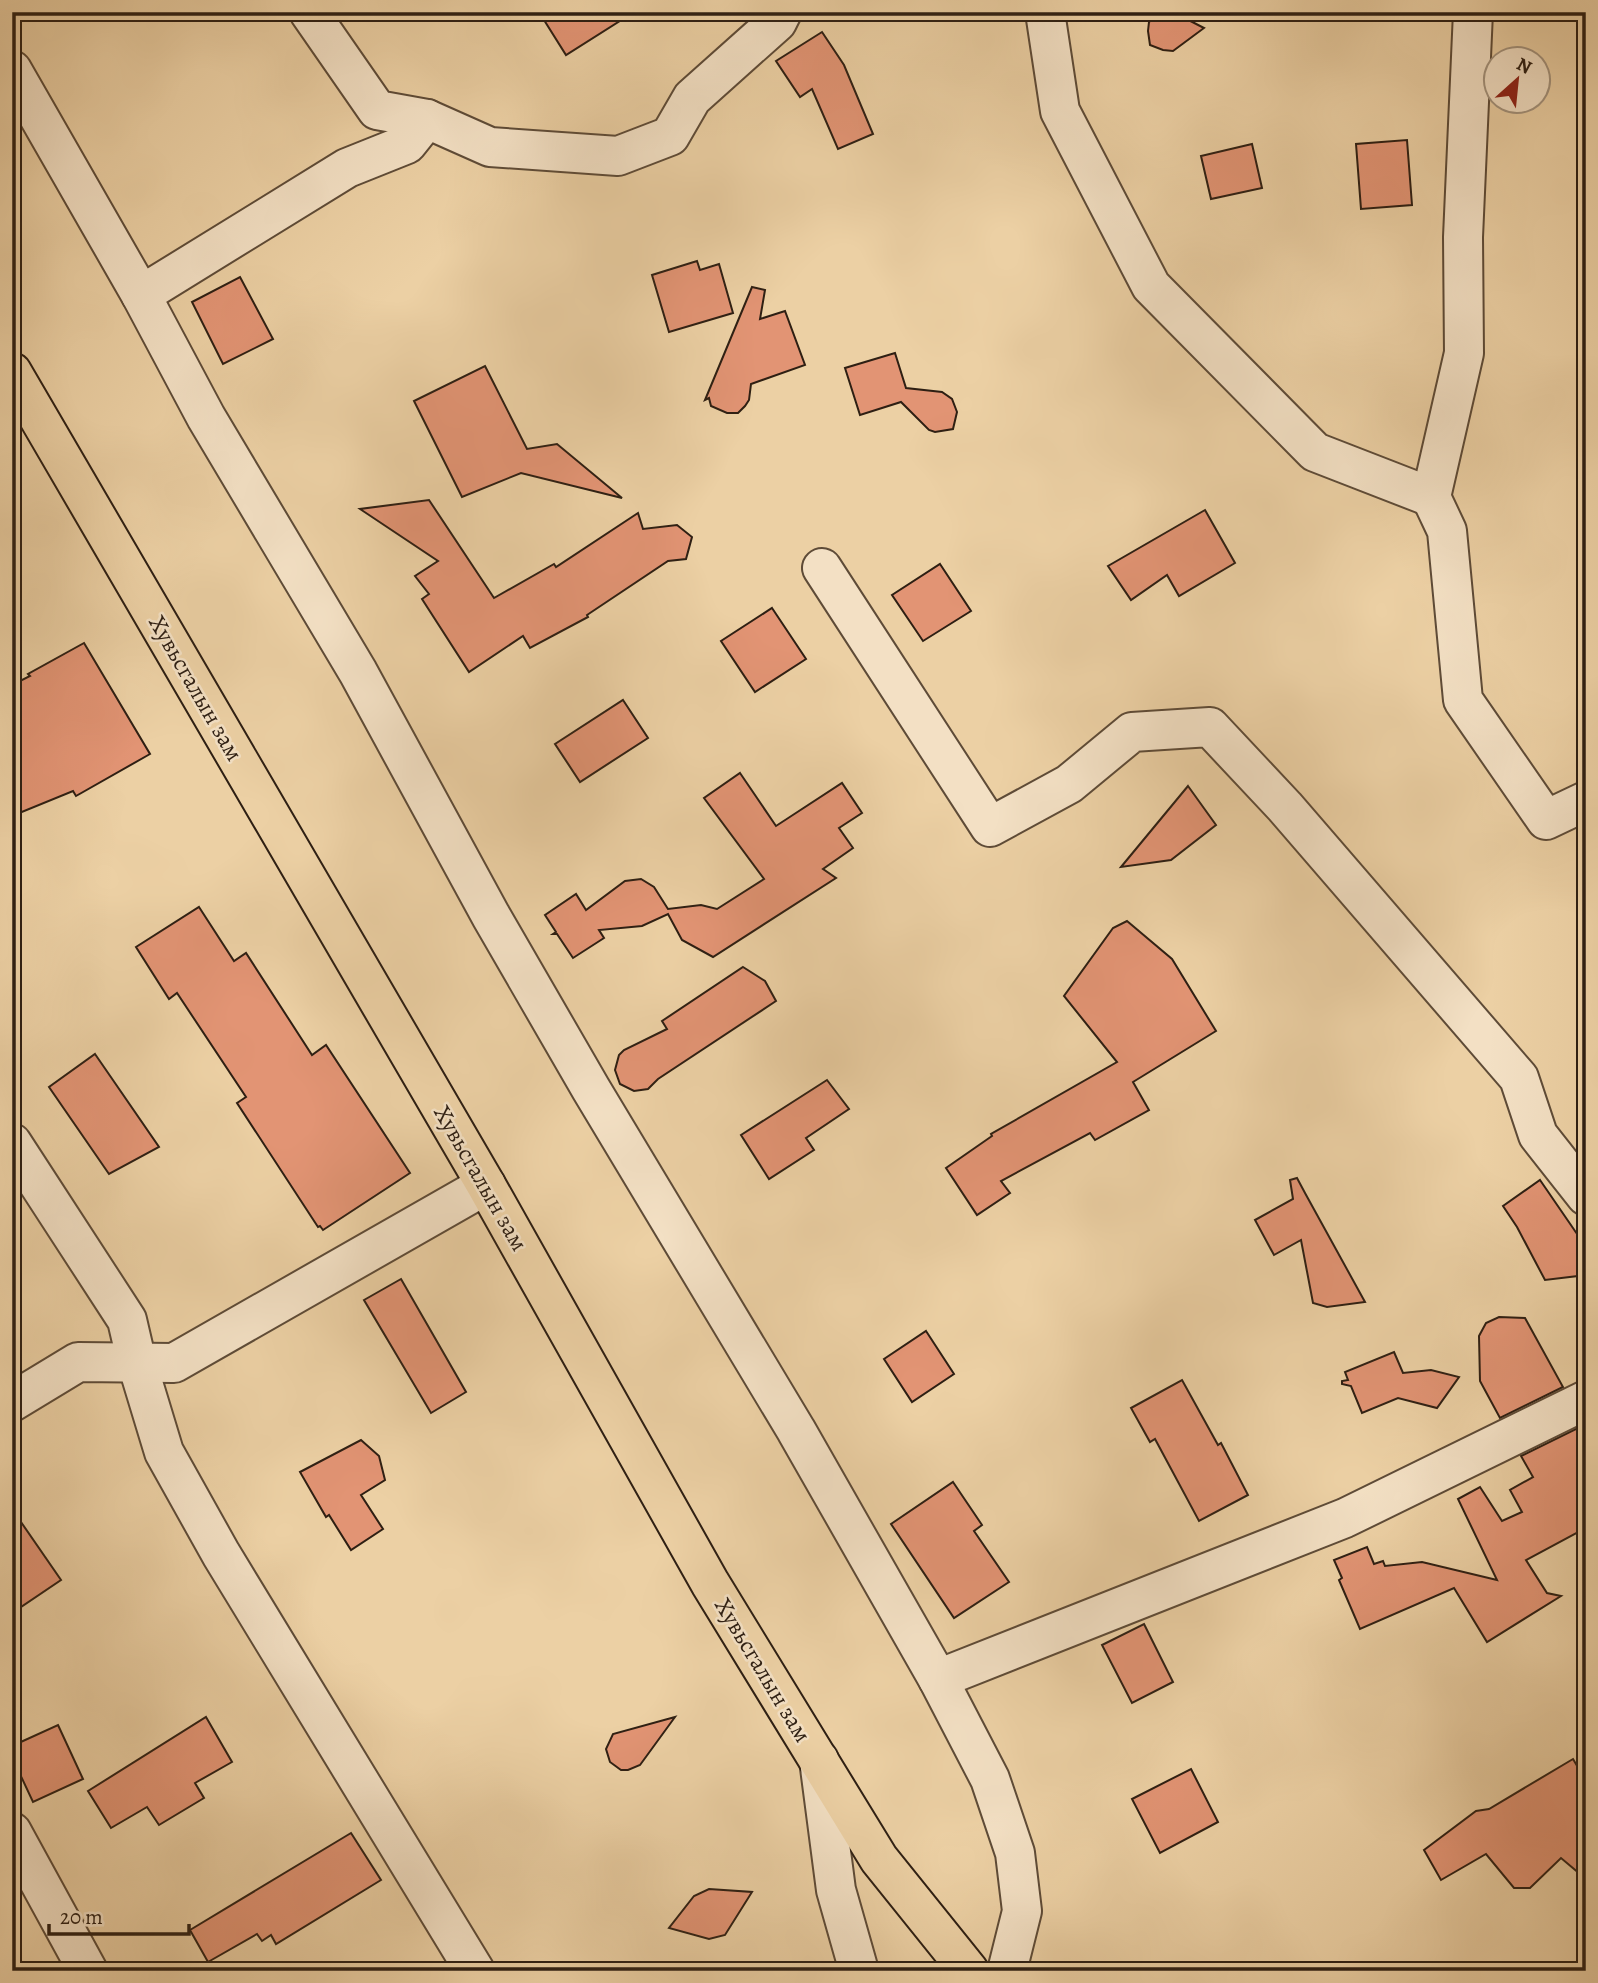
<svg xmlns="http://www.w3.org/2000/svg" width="1598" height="1983" font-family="Alegreya,serif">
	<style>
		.building { fill: #e29474; stroke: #2e1f13; stroke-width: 2 }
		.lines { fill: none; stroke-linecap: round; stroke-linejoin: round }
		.minor-casing { stroke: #5e4b37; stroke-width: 42 }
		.major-casing { stroke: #2e1f13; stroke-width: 42 }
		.minor { stroke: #f3e0c4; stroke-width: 38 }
		.major { stroke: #ecd0a4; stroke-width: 38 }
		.labels { text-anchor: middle; stroke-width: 5; stroke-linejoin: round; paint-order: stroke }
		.street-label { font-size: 24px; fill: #2e1f13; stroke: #f3e0c4 }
	</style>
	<rect width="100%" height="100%" fill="#ecd0a4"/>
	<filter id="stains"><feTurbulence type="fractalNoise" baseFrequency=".00286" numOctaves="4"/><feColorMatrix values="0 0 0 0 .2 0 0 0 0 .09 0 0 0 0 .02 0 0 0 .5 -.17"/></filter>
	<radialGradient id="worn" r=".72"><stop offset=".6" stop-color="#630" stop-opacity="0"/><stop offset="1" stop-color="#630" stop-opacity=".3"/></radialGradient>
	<g class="building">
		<path d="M539,12h95l-68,43z"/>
		<path d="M1162,12h11l31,16 -31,23 -10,-1 -13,-5 -2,-14 1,-9z"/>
		<path d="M822,32l22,33 29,69 -35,15 -26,-60 -12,8 -24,-36z"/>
		<path d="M1407,140l5,65 -51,4 -5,-65z"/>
		<path d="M1252,144l10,44 -51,11 -10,-43z"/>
		<path d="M697,261l3,9 19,-6 14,49 -64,19 -17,-57z"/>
		<path d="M240,277l33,62 -50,25 -31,-62z"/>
		<path d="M752,287l13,3 -5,29 25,-8 20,54 -54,19 -2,16 -4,6 -7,7h-11l-16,-7 -2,-8 -4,2z"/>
		<path d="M895,353l11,35 36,4 10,7 5,13 -4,17 -18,3 -6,-2 -28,-28 -41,13 -15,-47z"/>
		<path d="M485,366l42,83 30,-5 65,54 -101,-25 -59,24 -48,-96z"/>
		<path d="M429,500l65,98 60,-34 2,3 82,-54 5,16 34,-4 15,12 -6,22 -18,2 -81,54 1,2 -58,31 -7,-12 -54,36 -47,-73 7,-5 -14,-18 23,-15 -78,-52z"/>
		<path d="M1205,510l30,53 -56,33 -12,-21 -36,25 -23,-34z"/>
		<path d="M940,564l31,47 -48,30 -31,-46z"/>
		<path d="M772,608l34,51 -51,33 -34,-51z"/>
		<path d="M84,643l66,111 -74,42 -3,-5 -61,25v-131l18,-9 -2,-2z"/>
		<path d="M623,700l25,38 -68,44 -25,-38z"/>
		<path d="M740,773l36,53 66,-43 20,30 -23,15 14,20 -30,21 13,9 -123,79 -31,-17 -14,-26 -26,12 -43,4 5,8 -31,20 -16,-24h-4l3,-2 -11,-17 31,-21 10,16 39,-29 16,-2 13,8 14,22 33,-4 16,4 47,-30 -60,-81z"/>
		<path d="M1188,786l28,39 -45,35 -50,7z"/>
		<path d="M199,907l35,54 12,-8 66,102 14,-10 84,128 -87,57 -3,-4 -2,1 -81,-124 9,-6 -69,-104 -8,6 -33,-52z"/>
		<path d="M1127,921l45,38 44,72 -83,51 16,28 -54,30 -5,-7 -89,48 9,12 -33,22 -31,-47 46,-32 -1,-2 126,-72 -53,-66 49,-68z"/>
		<path d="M743,967l22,14 11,20 -118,78 -10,10 -14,2 -14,-7 -5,-14 4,-15 5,-5 43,-21 -5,-8z"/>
		<path d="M95,1054l64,93 -50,27 -60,-87z"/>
		<path d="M827,1080l22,29 -43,29 8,12 -45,29 -28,-44z"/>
		<path d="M1297,1178l8,15 60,109 -38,5 -14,-4 -12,-63 -27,15 -19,-35 38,-21 -3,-19z"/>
		<path d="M1540,1180l46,67v28l-41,5 -28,-53 -14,-21z"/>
		<path d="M401,1279l65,113 -35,21 -67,-113z"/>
		<path d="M1499,1317l26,1 38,69 -63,31 -20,-37 -1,-45 7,-13z"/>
		<path d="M926,1331l28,43 -42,28 -28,-43z"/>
		<path d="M1394,1352l9,21 28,-3 28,7 -22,31 -39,-10 -36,15 -11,-27 -9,-2v-3l6,-1 -3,-8z"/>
		<path d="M1182,1380l36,65 3,-2 27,52 -49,26 -44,-82 -5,3 -19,-34z"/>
		<path d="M1584,1425l2,103 -60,32 21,33 14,3 -74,46 -33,-54 -94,41 -21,-49 3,-2 -8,-18 33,-13 7,17 9,-3 2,5 37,-4 75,18 -39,-81 22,-12 22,34 20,-9 -12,-22 23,-13 -12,-21z"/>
		<path d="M361,1440l18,16 6,24 -24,15 22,34 -32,21 -22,-35 -3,2 -26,-45z"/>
		<path d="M953,1482l29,43 -8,6 35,51 -55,36 -63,-94z"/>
		<path d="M12,1509l49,71 -49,33z"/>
		<path d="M1144,1624l29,58 -41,21 -30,-58z"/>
		<path d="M206,1717l26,45 -37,21 9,15 -45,27 -12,-18 -36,21 -23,-37z"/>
		<path d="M675,1717l-35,48 -12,5h-7l-11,-8 -4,-13 7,-15z"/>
		<path d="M58,1725l25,54 -50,23 -21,-45v-11z"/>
		<path d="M1573,1759l13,22v98l-25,-21 -31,30h-16l-28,-34 -45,26 -17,-30 52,-39 13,-2z"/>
		<path d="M1191,1769l27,53 -58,31 -28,-54z"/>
		<path d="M351,1833l30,47 -105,64 -5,-9 -9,6 -5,-7 -49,28 -18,-32z"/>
		<path d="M709,1889l43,3 -27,43 -16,4 -40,-11 25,-32z"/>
	</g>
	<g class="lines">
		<g class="minor-casing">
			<g id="minor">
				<path d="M309,12l68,98 50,9 63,28 128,9 52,-20 22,-38 85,-76 5,-10"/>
				<path d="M1045,12l15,99 91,175 164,166 116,45"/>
				<path d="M1473,12l-10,225 1,116 -33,144 16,34 16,169 83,120 40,-19"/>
				<path d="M12,70l129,225 65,122 152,255 133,244 100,173 205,341 142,249"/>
				<path d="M141,295l206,-127 60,-24 20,-25"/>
				<path d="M822,568l168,259 79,-43 63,-52 78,-5 75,80 234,271 19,57 48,61"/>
				<path d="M12,1143l115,177 10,43 27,89 57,102 254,417"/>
				<path d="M12,1402l66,-40 96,1 312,-178"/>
				<path d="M819,1760l17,130 23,81"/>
				<path d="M12,1832l76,139"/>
				<path d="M1007,1971l15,-60 -7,-58 -25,-74 -52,-100 407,-161 241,-118"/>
			</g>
		</g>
		<g class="major-casing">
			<path id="major" d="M12,372l474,813 224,398 169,276 90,112"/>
		</g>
		<use href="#minor" class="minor"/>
		<use href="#major" class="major"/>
	</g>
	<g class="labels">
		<g class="street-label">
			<text transform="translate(196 688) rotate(60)" y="8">Хувьсгалын зам</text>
			<text transform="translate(481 1178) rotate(60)" y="8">Хувьсгалын зам</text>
			<text transform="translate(763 1670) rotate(59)" y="8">Хувьсгалын зам</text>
		</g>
	</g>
	<rect width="1598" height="1983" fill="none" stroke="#ecd0a4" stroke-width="42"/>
	<rect x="14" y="14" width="1570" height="1955" fill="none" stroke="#2e1f13" stroke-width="3.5"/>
	<rect x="21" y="21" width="1556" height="1941" fill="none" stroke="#2e1f13" stroke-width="2"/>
	<g transform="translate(1517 80) rotate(27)"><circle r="33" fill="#f3e0c4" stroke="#a4937d" stroke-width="2"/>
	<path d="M0-5L12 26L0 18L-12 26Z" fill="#8f2418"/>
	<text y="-10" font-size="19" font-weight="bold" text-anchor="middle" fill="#2e1f13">N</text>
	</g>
	<path d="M49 1924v10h140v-10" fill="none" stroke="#2e1f13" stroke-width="3.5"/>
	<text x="60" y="1924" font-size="21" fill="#2e1f13" stroke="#f3e0c4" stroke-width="5" paint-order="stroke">20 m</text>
	<rect width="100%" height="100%" filter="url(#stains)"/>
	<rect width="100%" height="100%" fill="url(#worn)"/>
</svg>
